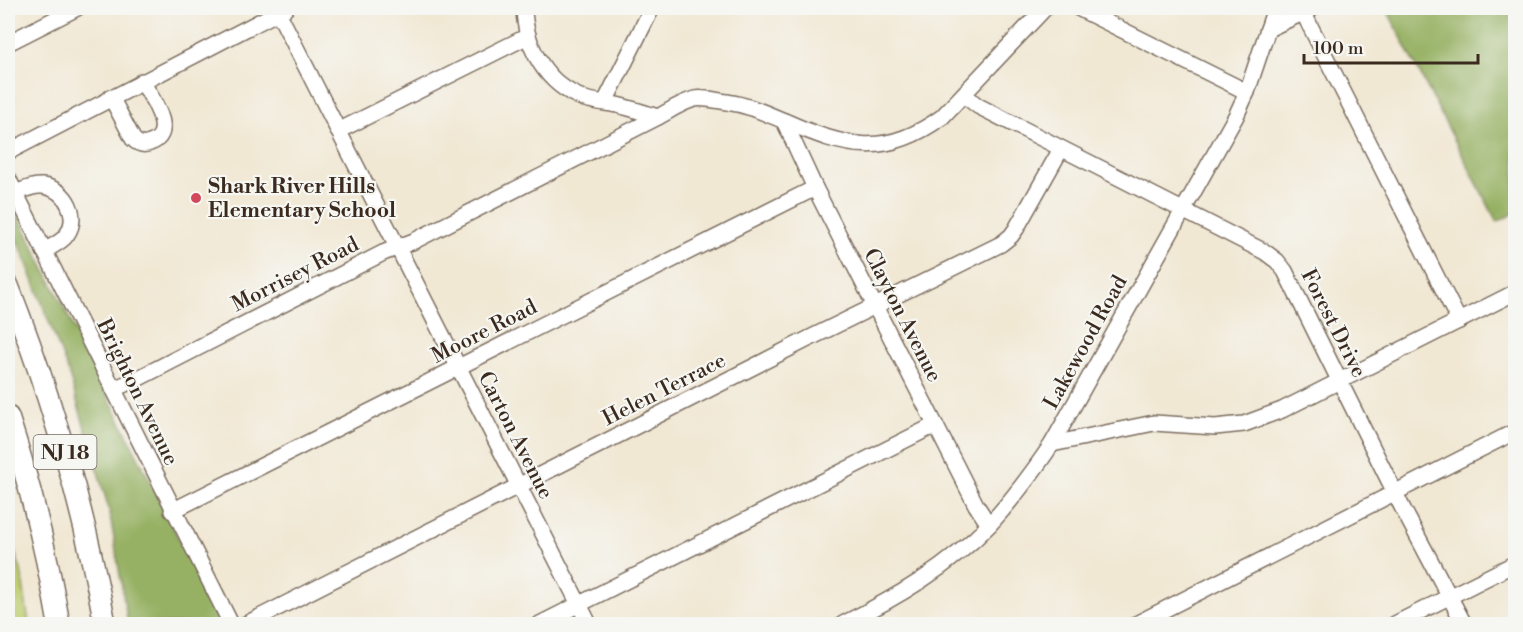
<svg xmlns="http://www.w3.org/2000/svg" width="1523" height="632" font-family="'Libre Bodoni',serif">
	<style>
		.green { fill: #bece71; stroke: #7c7c48; stroke-width: 1.5 }
		.forest { fill: #96b163; stroke: #686e40; stroke-width: 1.5 }
		.lines { fill: none; stroke-linecap: round; stroke-linejoin: round }
		.minor-casing { stroke: #7b6c5e; stroke-width: 18 }
		.highway-casing { stroke: #7b6c5e; stroke-width: 24 }
		.minor { stroke: #fff; stroke-width: 15 }
		.highway { stroke: #fff; stroke-width: 21 }
		.poi-dot { fill: #d1495b; stroke: #f6f6f2; stroke-width: 2 }
		.labels { text-anchor: middle; stroke-width: 4.5; stroke-linejoin: round; paint-order: stroke }
		.shield { fill: #f6f6f2; stroke: #73675e; stroke-width: 1.5 }
		.shield-label { font-size: 20px; font-weight: bold; fill: #3b2a1e }
		.poi-label { font-size: 21px; font-weight: bold; fill: #3b2a1e; stroke: #f6f6f2; text-anchor: start }
		.street-label { font-size: 21px; fill: #3b2a1e; stroke: #f6f6f2 }
	</style>
	<rect width="100%" height="100%" fill="#f6f6f2"/>
	<filter id="ink" filterUnits="userSpaceOnUse"><feTurbulence type="fractalNoise" baseFrequency=".0167" numOctaves="2"/><feDisplacementMap in="SourceGraphic" scale="12" xChannelSelector="R" yChannelSelector="G"/><feConvolveMatrix kernelMatrix="1 2 1 2 8 2 1 2 1" color-interpolation-filters="sRGB"/></filter>
	<filter id="wash" filterUnits="userSpaceOnUse"><feTurbulence type="fractalNoise" baseFrequency=".008" numOctaves="4" result="noise"/><feDisplacementMap in="SourceGraphic" scale="24" xChannelSelector="R" yChannelSelector="G"/><feGaussianBlur stdDeviation="1.35" result="paint"/><feColorMatrix in="noise" values="0 0 0 0 0 0 0 0 0 0 0 0 0 0 0 0 0 1.4 0 .05"/><feComposite in="paint" operator="in"/></filter>
	<g filter="url(#wash)">
		<rect width="100%" height="100%" fill="#f1e8d4"/>
		<path class="green" d="M8,534l13,36 8,54h-21z"/>
		<g class="forest">
			<path d="M1386,8h129v205l-18,9z"/>
			<path d="M8,195l213,429h-93l-19,-115 -41,-138 -46,-120 -14,-28z"/>
		</g>
	</g>
	<g filter="url(#ink)">
		<g class="lines">
			<g class="minor-casing">
				<g id="minor">
					<path d="M276,8l313,616"/>
					<path d="M524,8c1,39 22,77 61,91 10,3 22,4 32,6 14,3 27,8 41,12 11,-6 24,-15 37,-18 9,-2 22,2 32,3 22,3 40,12 60,20 59,26 99,36 155,-5l103,-109"/>
					<path d="M1078,8l169,84"/>
					<path d="M1301,8l158,313"/>
					<path d="M1268,29l45,-21"/>
					<path d="M8,43l69,-35"/>
					<path d="M964,95l14,11 287,146 12,9 8,10 118,238 61,115"/>
					<path d="M111,97l22,42c5,5 10,7 17,4 28,-10 1,-45 -8,-62"/>
					<path d="M605,102l47,-94"/>
					<path d="M784,121l31,67 161,317 13,20"/>
					<path d="M338,131l190,-95"/>
					<path d="M8,152l278,-144"/>
					<path d="M8,178l223,446"/>
					<path d="M15,193c9,-3 17,-8 27,-7 25,2 40,33 22,52 -5,5 -13,9 -20,13"/>
					<path d="M113,389l22,-9 248,-127 31,-12 244,-124"/>
					<path d="M1052,444l102,-21 61,4 29,-3 38,-14 234,-118"/>
					<path d="M172,511l643,-323"/>
					<path d="M246,624l566,-287 189,-93 10,-8 5,-7 45,-80"/>
					<path d="M540,624l395,-199"/>
					<path d="M843,624c53,-26 106,-57 147,-100 23,-25 43,-52 62,-80l184,-328 11,-24 28,-84"/>
					<path d="M1136,624l380,-193"/>
					<path d="M1395,624l121,-61"/>
				</g>
			</g>
			<g class="highway-casing">
				<g id="highway">
					<path d="M8,286c43,110 76,222 97,338"/>
					<path d="M8,417c22,67 39,137 51,207"/>
				</g>
			</g>
			<use href="#minor" class="minor"/>
			<use href="#highway" class="highway"/>
		</g>
	</g>
	<circle class="poi-dot" cx="196" cy="198" r="6"/>
	<g class="labels">
		<rect class="shield" x="33.5" y="435" width="63" height="34" rx="4.5"/>
		<g class="shield-label">
			<text x="65" y="459">NJ 18</text>
		</g>
		<g class="poi-label">
			<text x="208" y="193">Shark River Hills<tspan x="208" dy="24">Elementary School</tspan></text>
		</g>
		<g class="street-label">
			<text transform="translate(295 274) rotate(-27)" y="7">Morrisey Road</text>
			<text transform="translate(903 315) rotate(63)" y="7">Clayton Avenue</text>
			<text transform="translate(1334 323) rotate(63)" y="7">Forest Drive</text>
			<text transform="translate(484 331) rotate(-27)" y="7">Moore Road</text>
			<text transform="translate(1085 342) rotate(-61)" y="7">Lakewood Road</text>
			<text transform="translate(664 389) rotate(-27)" y="7">Helen Terrace</text>
			<text transform="translate(138 392) rotate(64)" y="7">Brighton Avenue</text>
			<text transform="translate(516 435) rotate(63)" y="7">Carton Avenue</text>
		</g>
	</g>
	<rect width="1523" height="632" fill="none" stroke="#f6f6f2" stroke-width="30"/>
	<path d="M1304 54v9h174v-9" fill="none" stroke="#3b2a1e" stroke-width="3"/>
	<text x="1313" y="54" font-size="18" fill="#3b2a1e" stroke="#f6f6f2" stroke-width="4.5" paint-order="stroke">100 m</text>
</svg>
